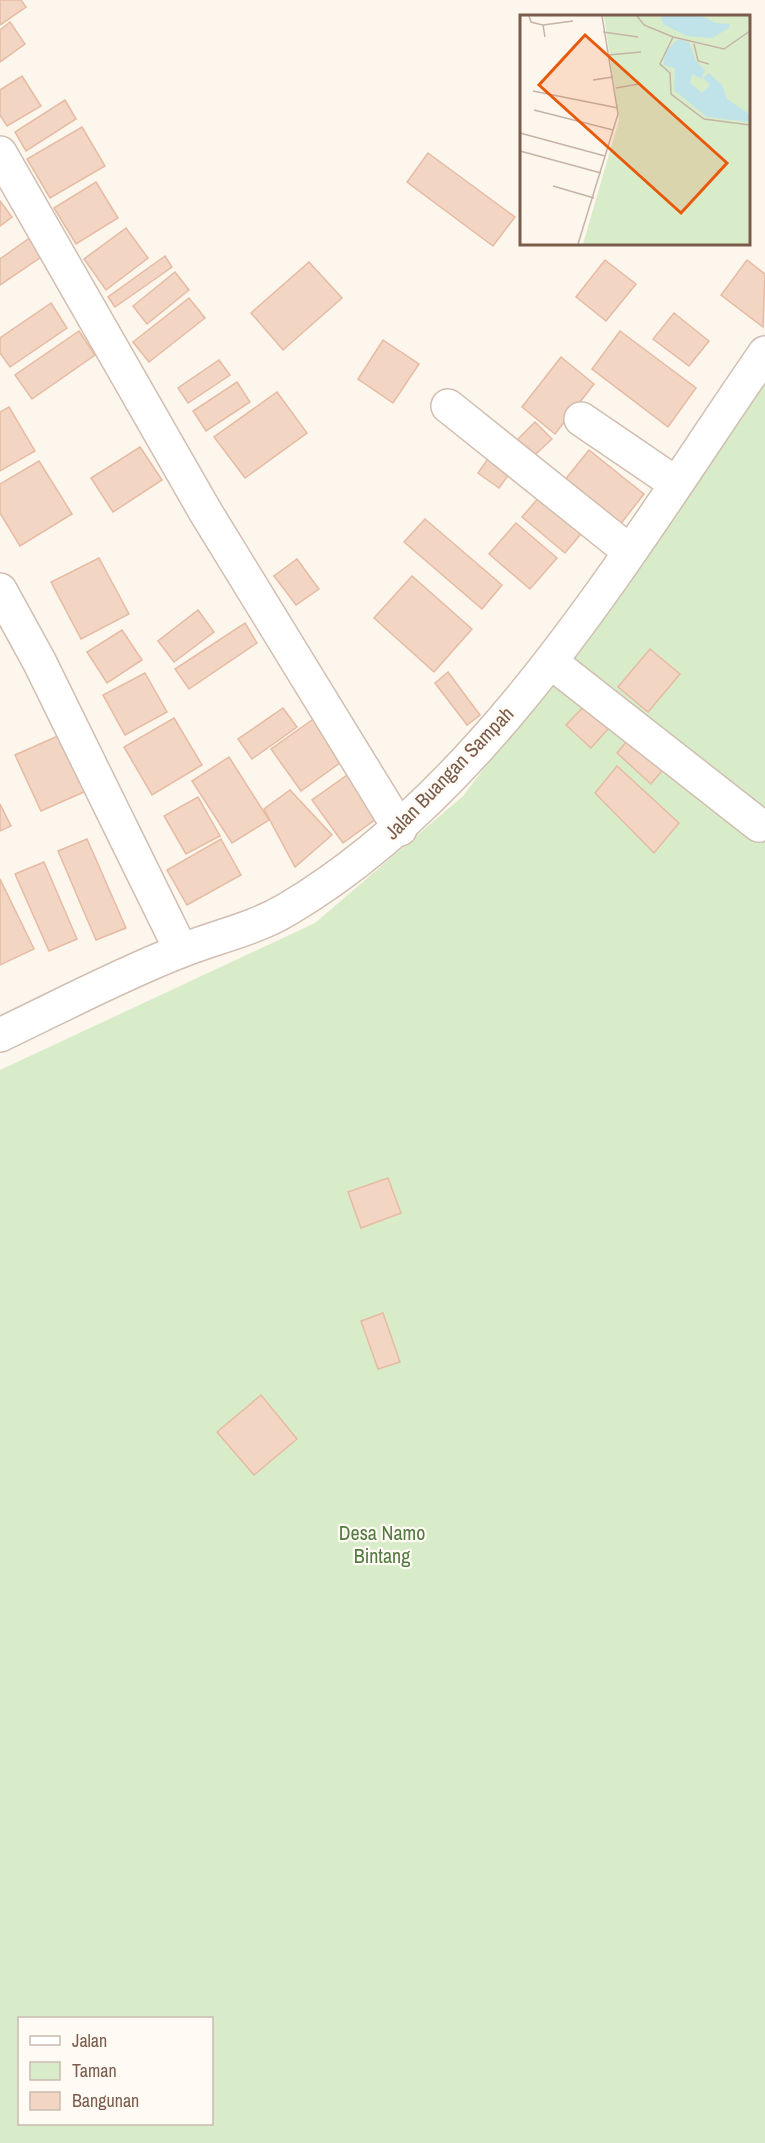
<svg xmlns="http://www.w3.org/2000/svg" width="765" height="2143" font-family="'Archivo Narrow',sans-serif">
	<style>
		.green { fill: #d8ecc9; fill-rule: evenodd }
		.building { fill: #f3d5c3; stroke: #e6bba3; stroke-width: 1.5 }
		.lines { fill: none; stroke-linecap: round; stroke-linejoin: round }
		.minor-casing { stroke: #d1beb0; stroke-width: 36 }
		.minor { stroke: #fff; stroke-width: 33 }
		.labels { text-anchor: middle; stroke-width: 4.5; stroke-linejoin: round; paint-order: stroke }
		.street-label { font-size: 20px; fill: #7a5c4d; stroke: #fffaf3 }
		.park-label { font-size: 20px; fill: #537a41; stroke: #fffaf3 }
		.inset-road { fill: none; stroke: #c5b3a7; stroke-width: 1.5 }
		.view { fill: #e8590c; fill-opacity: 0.15; stroke: #e8590c; stroke-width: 3 }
		.inset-edge { fill: none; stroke: #7a5c4d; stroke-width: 3 }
	</style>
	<rect width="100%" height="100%" fill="#fdf6ec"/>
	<path class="green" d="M765,378v1765h-765v-1073l315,-147 148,-127 135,-178zM20,2018h192v106h-192z"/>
	<g class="building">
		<path d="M0,0h21l5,7 -26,18z"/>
		<path d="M10,22l15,22 -25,18v-32z"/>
		<path d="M22,76l19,30 -34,20 -7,-11v-25z"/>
		<path d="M65,100l11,19 -50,32 -11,-19z"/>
		<path d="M82,127l23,39 -55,32 -23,-39z"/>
		<path d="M428,153l87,64 -22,29 -86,-64z"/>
		<path d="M96,182l22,36 -42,26 -22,-36z"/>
		<path d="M0,201l12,16 -12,9z"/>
		<path d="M126,228l22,30 -42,32 -22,-31z"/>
		<path d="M31,237l13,18 -44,30v-26z"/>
		<path d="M165,256l7,11 -57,40 -7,-10z"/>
		<path d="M605,260l31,24 -30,37 -30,-24z"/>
		<path d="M747,260l18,14 -2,53 -42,-32z"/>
		<path d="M309,262l33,36 -59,52 -32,-37z"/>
		<path d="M175,272l14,18 -42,34 -14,-18z"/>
		<path d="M189,298l16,20 -56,44 -16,-20z"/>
		<path d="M51,303l16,25 -57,39 -10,-14v-15z"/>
		<path d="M674,313l35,28 -20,25 -36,-27z"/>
		<path d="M79,331l16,24 -63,44 -17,-24z"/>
		<path d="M620,331l76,57 -28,39 -76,-58z"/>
		<path d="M383,340l36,24 -26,39 -35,-24z"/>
		<path d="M561,357l33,27 -39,50 -33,-27z"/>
		<path d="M219,360l11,15 -42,28 -10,-15z"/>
		<path d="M237,382l13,20 -44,29 -13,-20z"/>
		<path d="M277,392l30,41 -62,45 -31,-41z"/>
		<path d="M9,407l26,44 -35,20v-59z"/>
		<path d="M535,422l17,17 -25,23 -16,-16z"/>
		<path d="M140,447l22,33 -49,32 -22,-34z"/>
		<path d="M496,447l21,16 -18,25 -21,-15z"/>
		<path d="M589,450l55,44 -25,32 -55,-45z"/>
		<path d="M39,461l33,53 -52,32 -20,-33v-29z"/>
		<path d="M547,488l43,35 -25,30 -43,-36z"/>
		<path d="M425,519l77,66 -20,24 -78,-67z"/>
		<path d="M516,523l41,35 -27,31 -41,-35z"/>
		<path d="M99,558l30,56 -48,25 -30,-57z"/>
		<path d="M297,559l22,30 -23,16 -22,-29z"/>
		<path d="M412,576l60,53 -38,43 -60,-54z"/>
		<path d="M198,610l16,22 -40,30 -16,-21z"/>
		<path d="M245,623l12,20 -68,46 -14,-20z"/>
		<path d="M122,630l20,30 -35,23 -20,-31z"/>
		<path d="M650,649l30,25 -32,38 -30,-25z"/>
		<path d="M448,672l32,43 -13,10 -32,-42z"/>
		<path d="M145,673l22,39 -42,23 -22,-40z"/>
		<path d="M585,705l24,23 -18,20 -25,-23z"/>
		<path d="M283,708l14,19 -45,32 -14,-20z"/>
		<path d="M322,713l29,42 -50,36 -30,-42z"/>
		<path d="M174,718l28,47 -50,30 -28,-48z"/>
		<path d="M60,735l26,56 -45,20 -26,-56z"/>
		<path d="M631,736l34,31 -14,17 -34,-31z"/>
		<path d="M229,757l40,63 -37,23 -40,-62z"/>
		<path d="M617,766l62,57 -25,30 -59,-60z"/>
		<path d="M357,768l30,43 -44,32 -31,-43z"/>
		<path d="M290,790l42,45 -37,32 -31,-58z"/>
		<path d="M198,797l22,39 -34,18 -22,-38z"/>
		<path d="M0,804l11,22 -11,5z"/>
		<path d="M87,839l39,89 -30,12 -38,-89z"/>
		<path d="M221,839l20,36 -54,30 -20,-35z"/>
		<path d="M44,862l33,77 -28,12 -34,-77z"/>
		<path d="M0,879l34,70 -34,16z"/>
		<path d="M388,1178l13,35 -40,15 -13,-36z"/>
		<path d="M383,1313l17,49 -22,7 -17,-48z"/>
		<path d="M261,1395l36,44 -43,36 -37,-43z"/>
	</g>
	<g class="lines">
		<g class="minor-casing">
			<g id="minor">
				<path d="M0,153l205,358 195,318"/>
				<path d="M448,406l181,145"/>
				<path d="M581,419l94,64"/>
				<path d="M0,590l39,71 142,289"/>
				<path d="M551,662l208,163"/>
				<path d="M0,1035c59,-28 117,-59 178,-83 36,-15 74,-22 108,-42 206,-121 346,-365 479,-557"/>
			</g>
		</g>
		<use href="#minor" class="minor"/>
	</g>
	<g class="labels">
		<g class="street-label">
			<text transform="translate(449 773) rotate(-46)" y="7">Jalan Buangan Sampah</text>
		</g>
		<g class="park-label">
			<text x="382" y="1540">Desa Namo<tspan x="382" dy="23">Bintang</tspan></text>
		</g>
	</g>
	<g transform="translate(520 15)">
		<rect width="230" height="230" fill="#fdf6ec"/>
		<path d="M84,1h145v228h-166l36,-124z" fill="#d8ecc9"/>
		<path d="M141,1h41l14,7 14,1 -1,4 -17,10 -25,-2 -24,-12zM158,24l11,4 7,18 9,9 -4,9 -9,-5 -2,9 12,10 8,-8 -7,-7 6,-5 13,12 5,14 22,15v8l-42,-5 -33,-27 1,-22 -11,-3 1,-13z" fill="#bfe3e8"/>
		<path class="inset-road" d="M9,1l2,6 12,3 2,12M117,1l7,9 29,12 -13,27 10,9 1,21 33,25 46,6M23,10l30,-4M83,17l35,5M153,22l51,12 26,-18M174,29l4,17 11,3M88,40l33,-3M73,65l20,-3M96,73l23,-4M13,76l85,17M14,95l79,20M0,118l85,23M0,136l81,22M33,171l41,12M58,229l40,-130 -16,-98"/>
		<path class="view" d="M65,20l142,128 -46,50 -142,-128z"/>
		<rect width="230" height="230" class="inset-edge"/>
	</g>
	<rect x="18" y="2017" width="195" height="108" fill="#fffaf3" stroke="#cabbb1" stroke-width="1.5"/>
	<rect x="30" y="2036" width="30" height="9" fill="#ffffff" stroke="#cabbb1" stroke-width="1.5"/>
	<text x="72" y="2047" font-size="18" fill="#7a5c4d">Jalan</text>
	<rect x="30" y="2062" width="30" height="18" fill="#d8ecc9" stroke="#cabbb1" stroke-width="1.5"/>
	<text x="72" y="2077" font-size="18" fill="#7a5c4d">Taman</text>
	<rect x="30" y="2092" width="30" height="18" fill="#f3d5c3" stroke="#cabbb1" stroke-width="1.5"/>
	<text x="72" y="2107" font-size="18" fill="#7a5c4d">Bangunan</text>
</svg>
